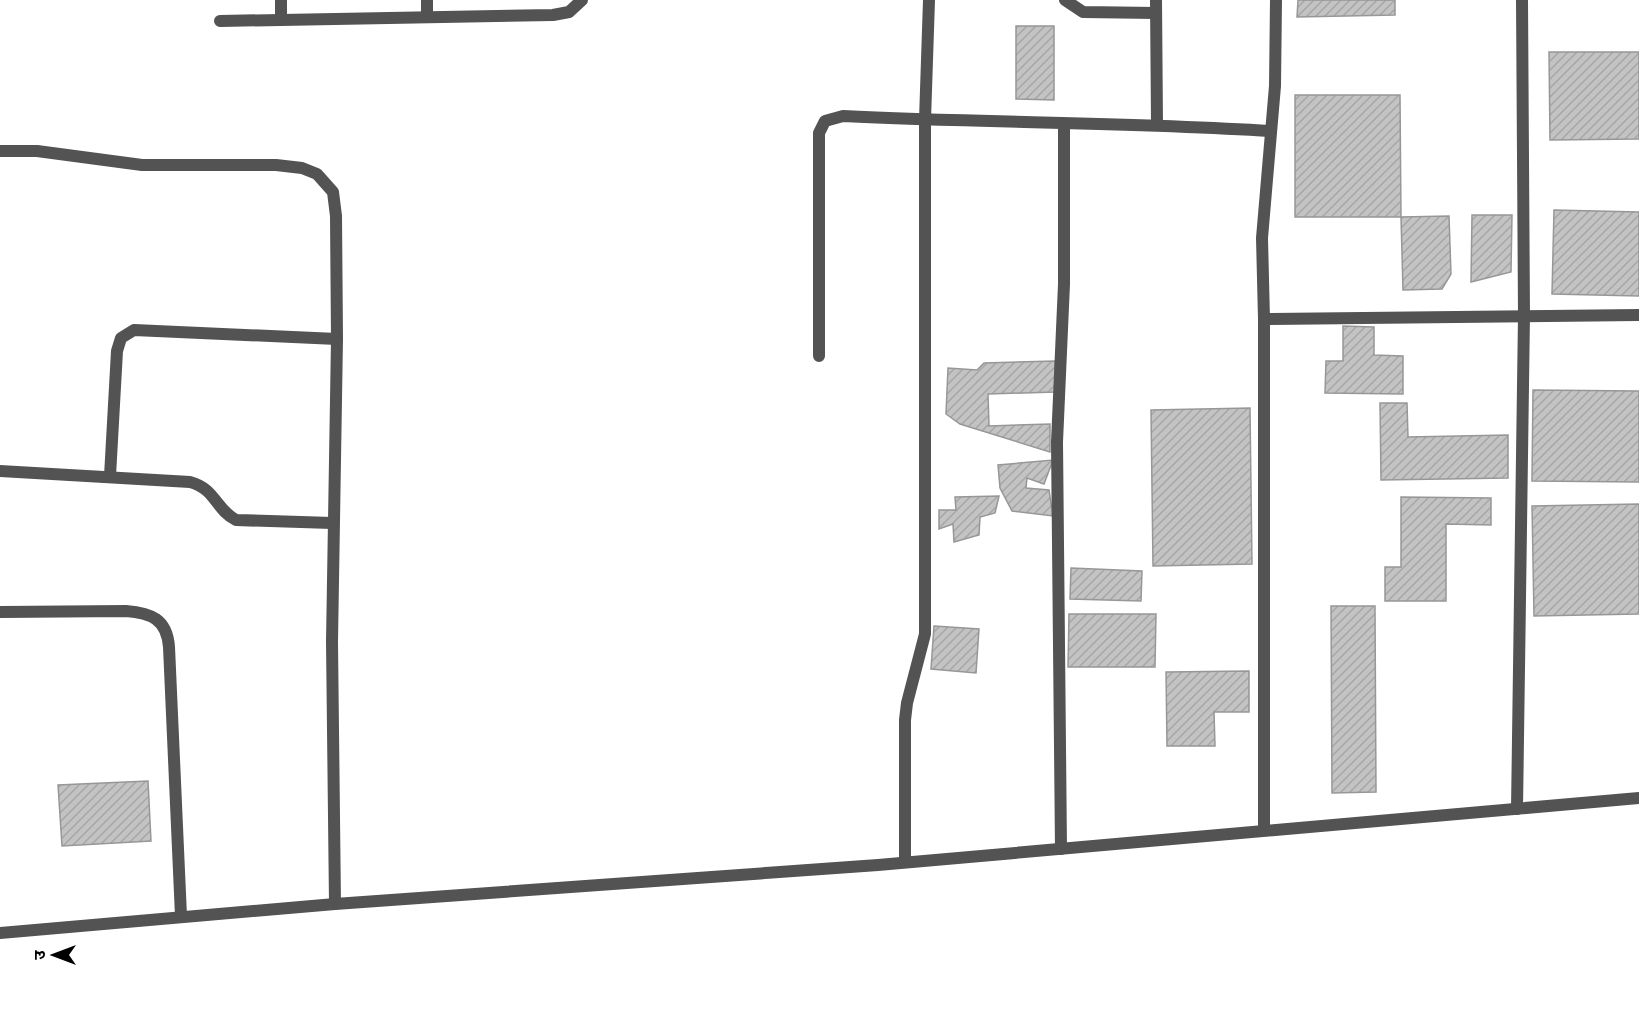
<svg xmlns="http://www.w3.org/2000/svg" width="1639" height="1009" font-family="'Noto Sans','Noto Sans Devanagari',sans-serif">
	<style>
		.building { fill: url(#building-hatch); stroke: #979797; stroke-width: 1.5 }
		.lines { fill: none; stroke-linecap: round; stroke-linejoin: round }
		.street { stroke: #535353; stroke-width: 12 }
	</style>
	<defs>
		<pattern id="building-hatch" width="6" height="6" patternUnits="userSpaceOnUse" patternTransform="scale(1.5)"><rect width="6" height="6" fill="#c3c3c3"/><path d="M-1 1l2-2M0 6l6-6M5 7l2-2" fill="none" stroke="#a6a6a6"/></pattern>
	</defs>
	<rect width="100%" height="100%" fill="#fff"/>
	<g class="building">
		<path d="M1298,0h97v15l-98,2z"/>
		<path d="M1016,26h38v74l-38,-1z"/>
		<path d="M1549,52h90v87l-89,1z"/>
		<path d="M1295,95h105l1,122h-106z"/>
		<path d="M1554,210l85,2v84l-87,-2z"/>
		<path d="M1472,215h40l-1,57 -40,10z"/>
		<path d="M1449,216l2,58 -9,15 -39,1 -2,-73z"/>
		<path d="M1343,326l31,1v28l29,1v38l-78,-1 1,-32h17z"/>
		<path d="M1055,361v31l-67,2 1,32 61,-2v28l-90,-28 -14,-10 2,-46 29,2 7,-7z"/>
		<path d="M1533,390l106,1v91l-107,-1z"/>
		<path d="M1380,403h27l1,34 100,-2v43l-127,2z"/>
		<path d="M1250,408l2,156 -99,2 -2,-156z"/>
		<path d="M1053,460l-9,24 -17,-6 -1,10 23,2 4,26 -41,-5 -12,-23 -2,-23z"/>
		<path d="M999,496l-4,17 -15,4 -1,18 -25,7 -1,-18 -14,5v-19h17l-1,-13z"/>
		<path d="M1401,497l90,1v27l-45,-1v77h-61v-34h16z"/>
		<path d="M1639,504v110l-105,2 -2,-110z"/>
		<path d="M1071,568l71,3 -1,30 -71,-2z"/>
		<path d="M1331,606h44l1,186 -44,1z"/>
		<path d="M1069,614h87l-1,53h-87z"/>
		<path d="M934,626l45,3 -3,44 -45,-4z"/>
		<path d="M1249,671v41h-35l1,34h-48l-1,-74z"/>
		<path d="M148,781l3,60 -89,5 -4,-61z"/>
	</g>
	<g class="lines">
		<g class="street">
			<path d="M1065,0l18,12 73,1"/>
			<path d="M1156,0l1,124"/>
			<path d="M427,17v-17"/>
			<path d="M281,20v-20"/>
			<path d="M220,21l333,-6 16,-3 13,-12"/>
			<path d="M0,151h37l105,14h134l26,3 15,6 16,18 3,24 1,123 -5,303 3,262"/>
			<path d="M1264,319l375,-4"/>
			<path d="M819,356v-223l6,-12 18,-5c142,7 285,6 428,15"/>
			<path d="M0,471l190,11c26,7 25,27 46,38l96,3"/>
			<path d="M110,476l7,-125 4,-13 13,-8 203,9"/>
			<path d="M0,612l126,-1c25,2 41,8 43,36l12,269"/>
			<path d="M1517,809l7,-494 -2,-315"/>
			<path d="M1264,829v-510l-2,-81 13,-152 1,-86"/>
			<path d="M1061,849l-4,-407 7,-158v-160"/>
			<path d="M905,862v-142l2,-17 18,-69v-514l4,-120"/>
			<path d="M0,933l335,-29 543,-39 761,-67"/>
		</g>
	</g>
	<g transform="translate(54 955) rotate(270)" stroke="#ffffff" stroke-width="4.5" paint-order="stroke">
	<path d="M0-4.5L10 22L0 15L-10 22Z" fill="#000000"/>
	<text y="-9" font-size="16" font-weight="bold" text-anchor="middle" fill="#000000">उ</text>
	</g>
</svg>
